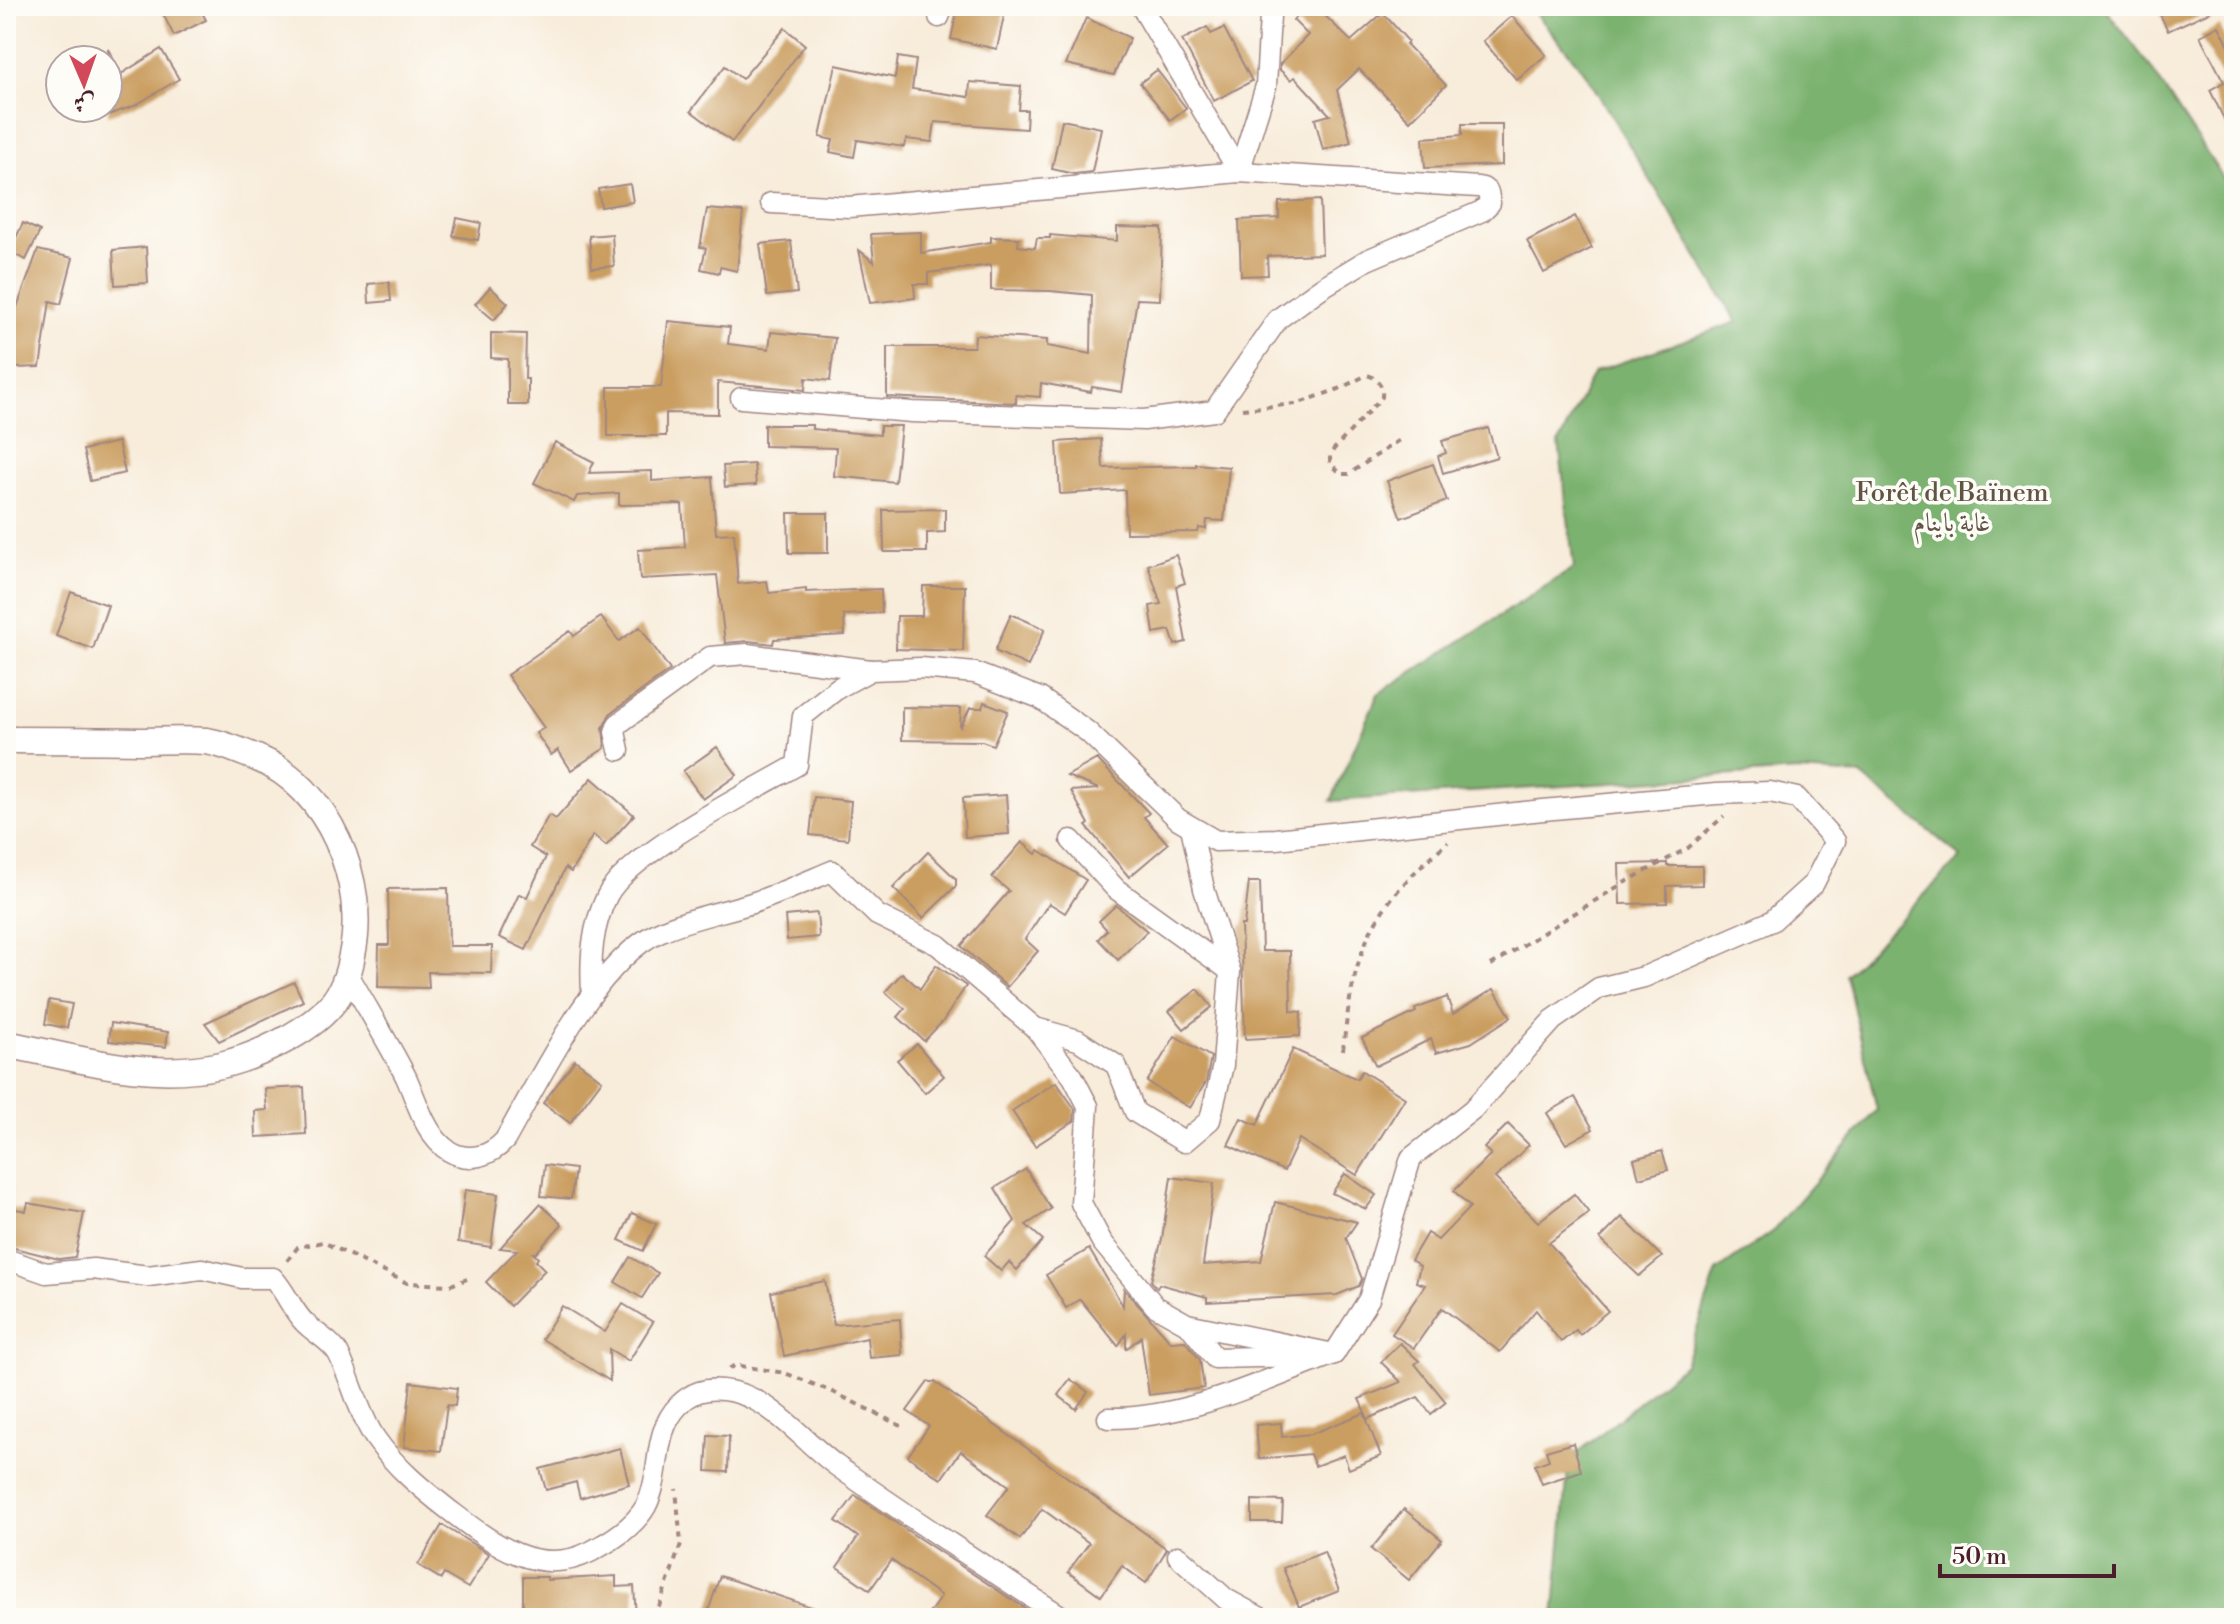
<svg xmlns="http://www.w3.org/2000/svg" width="2240" height="1624" font-family="'Libre Bodoni',Amiri,serif">
	<style>
		.forest { fill: #7bb270; stroke: #62684e; stroke-width: 2 }
		.building { fill: #ca9e61 }
		.lines { fill: none; stroke-linecap: round; stroke-linejoin: round }
		.minor-casing { stroke: #a18682; stroke-width: 23 }
		.tertiary-casing { stroke: #a18682; stroke-width: 29 }
		.path { stroke: #a18682; stroke-width: 4; stroke-dasharray: 6 6; stroke-linecap: butt }
		.minor { stroke: #fff; stroke-width: 20 }
		.tertiary { stroke: #fff; stroke-width: 26 }
		.labels { text-anchor: middle; stroke-width: 7; stroke-linejoin: round; paint-order: stroke }
		.park-label { font-size: 26px; fill: #625445; stroke: #fdfcf7 }
	</style>
	<rect width="100%" height="100%" fill="#fdfcf7"/>
	<filter id="ink" filterUnits="userSpaceOnUse"><feTurbulence type="fractalNoise" baseFrequency=".0125" numOctaves="2"/><feDisplacementMap in="SourceGraphic" scale="16" xChannelSelector="R" yChannelSelector="G"/><feConvolveMatrix kernelMatrix="1 2 1 2 8 2 1 2 1" color-interpolation-filters="sRGB"/></filter>
	<filter id="wash" filterUnits="userSpaceOnUse"><feTurbulence type="fractalNoise" baseFrequency=".006" numOctaves="4" result="noise"/><feDisplacementMap in="SourceGraphic" scale="32" xChannelSelector="R" yChannelSelector="G"/><feGaussianBlur stdDeviation="1.8" result="paint"/><feColorMatrix in="noise" values="0 0 0 0 0 0 0 0 0 0 0 0 0 0 0 0 0 1.4 0 .05"/><feComposite in="paint" operator="in"/></filter>
	<g filter="url(#wash)">
		<rect width="100%" height="100%" fill="#f8ecda"/>
		<path class="forest" d="M1530,6h573l46,59 85,130v1423h-680l15,-158 116,-96 32,-93 57,-41 103,-120 -31,-135 115,-118 -100,-82 -63,-4 -467,30 47,-107 196,-126 -15,-125 35,-71 143,-50 -153,-251z"/>
		<g id="blocks">
			<g class="building">
				<path d="M159,6h40l7,14 -32,16z"/>
				<path d="M958,6h48l-9,43 -46,-10z"/>
				<path d="M1307,6h8l36,35 32,-28 25,28 -2,3 40,41 -36,36 -51,-52 -22,21 14,52 -28,8 -8,-31 15,-4 -35,-38 -4,3 -11,-10v-6l28,-29 -15,-15z"/>
				<path d="M2156,6h66l-54,25z"/>
				<path d="M1512,16l34,39 -29,25 -34,-39z"/>
				<path d="M1086,18l44,20 -16,37 -48,-11z"/>
				<path d="M2219,26l15,30v84l-24,-50 14,-8 -24,-46z"/>
				<path d="M1207,27l4,7 13,-6 28,53 -38,20 -32,-61z"/>
				<path d="M785,28l20,17 -73,97 -41,-31 34,-45 17,13z"/>
				<path d="M108,49l13,25 40,-25 18,30 -45,27 -26,9z"/>
				<path d="M898,57l18,3 -4,29 57,8 1,-15 51,4 -2,24h8l-1,19 -91,-7 -3,20 -26,-3 -2,8 -47,-7 -3,17 -24,-5 3,-12 -13,-3 16,-72 59,13z"/>
				<path d="M1157,70l29,38 -16,12 -30,-37z"/>
				<path d="M1062,120l39,8 -9,44 -18,2 -22,-5z"/>
				<path d="M1462,124h40v41l-77,3 -2,-30 39,-3z"/>
				<path d="M630,184l3,18 -32,5 -3,-18z"/>
				<path d="M1320,200l2,54 -55,2 1,19 -27,1 -2,-56 40,-2v-16z"/>
				<path d="M707,209l36,3 -6,59 -17,-4 -1,6 -18,-4 5,-21 -6,-1z"/>
				<path d="M1575,216l17,32 -48,25 -17,-32z"/>
				<path d="M457,218l24,5 -3,17 -25,-4z"/>
				<path d="M23,223l17,8 -14,29 -17,-8z"/>
				<path d="M1117,227l45,1 -2,72 -23,-1 -15,93 -30,-5 -1,5 -50,-9 -1,14 -24,-2v8l-129,-6v-50h87l1,-12 72,5v6l44,8 1,-59 -42,-4 -59,-1v-25l-63,8v11h-14l1,14 -45,5 -11,-53 15,12 -3,-28 50,-2v21l70,-11v-5l28,1 -1,8 17,2 2,-10h13v-3l67,6z"/>
				<path d="M612,234l2,32 -22,2 -3,-32z"/>
				<path d="M791,241l6,52 -30,3 -7,-52z"/>
				<path d="M146,247l2,36 -33,2 -2,-35z"/>
				<path d="M38,250l35,8 -12,46 -11,-3 -10,66 -26,1 -2,-38 -3,-1z"/>
				<path d="M389,282l2,19 -22,2 -1,-19z"/>
				<path d="M490,287l18,16 -14,17 -19,-16z"/>
				<path d="M668,321l62,6 -2,17 41,5 2,-17 64,6 -5,43 -24,-3 -1,12 -87,-8v32l-52,-1v23h-58v-49h53z"/>
				<path d="M491,333l35,1 -1,45h3v26h-20v-46l-17,-1z"/>
				<path d="M764,425h48v4l68,6v-9h21l-6,56 -61,-6 2,-28 -72,-2z"/>
				<path d="M1488,428l9,29 -54,16 -5,-17 8,-3 -4,-12z"/>
				<path d="M1101,439l2,29 93,-2v-2l33,3 -5,54 -17,-1 -1,9 -7,-1 -1,4 -72,1 -1,-43 -65,4 -3,-52z"/>
				<path d="M118,442l7,31 -35,8 -7,-31z"/>
				<path d="M555,442l39,20 -5,11 63,-2v10l60,-4 4,57 18,-1 4,51 29,-3 2,12 37,-4v3l75,-3 1,24 -38,2 1,20 -71,4 -1,5 -25,-3 -23,2 -8,-68 -77,4 -2,-29 47,-3 -3,-43 -63,1v-12l-42,3 -3,6 -40,-19z"/>
				<path d="M754,464l2,21 -31,2 -2,-21z"/>
				<path d="M1433,464l14,37 -46,17 -14,-37z"/>
				<path d="M945,509v23l-18,1v19h-43l-1,-42z"/>
				<path d="M788,513h40v40h-39z"/>
				<path d="M1176,555l9,28 -9,3 10,56 -11,3 -5,-15 -16,3 -4,-27 11,-2 -13,-39z"/>
				<path d="M923,586h42l-2,65 -67,-2 1,-33h25z"/>
				<path d="M71,592l37,13 -15,44 -37,-13z"/>
				<path d="M1011,614l34,15 -17,37 -33,-15z"/>
				<path d="M601,617l18,24 21,-14 30,43 -60,44 -7,14 2,20 -34,22 -13,-20 -7,5 -15,-22 8,-5 -37,-53 63,-44 4,5z"/>
				<path d="M984,702l24,9 -15,34 -11,-4 -80,-1v-33l59,1 -1,20 10,-20h12z"/>
				<path d="M717,747l20,28 -34,24 -20,-28z"/>
				<path d="M1097,759l52,54 -5,4 24,27 -39,33 -43,-51 3,-2 -18,-33 28,-2 -32,-13z"/>
				<path d="M592,778l42,37 -28,31 -13,-11 -22,37 -6,-4 -39,82 -27,-13 20,-43 8,3 19,-40 -16,-10 19,-32 7,4z"/>
				<path d="M1006,795l3,39 -44,3 -2,-39z"/>
				<path d="M814,797l37,4 -3,38 -38,-4z"/>
				<path d="M1022,842l14,12 3,-4 47,30 -21,33 -16,-10 -24,36 13,12 -31,36 -46,-41 48,-55 -17,-14z"/>
				<path d="M928,852l28,27v7l-33,32 -30,-30z"/>
				<path d="M1667,863v3h35v19l-35,1v17l-47,1 -1,-40z"/>
				<path d="M1249,882h11l2,69h28l1,60 10,1 -1,24 -55,3 -4,-114h3z"/>
				<path d="M448,888l1,58h43l-1,27 -63,-1 1,16 -51,-1 1,-42h10l-1,-56z"/>
				<path d="M1116,905l31,26 -29,29 -20,-21 9,-9 -8,-9z"/>
				<path d="M817,913l2,24 -32,3 -2,-24z"/>
				<path d="M936,965l30,21 -23,35 -19,20 -26,-24 7,-8 -20,-17 17,-19 18,16z"/>
				<path d="M294,982l9,19 -84,40 -14,-18z"/>
				<path d="M1198,989l14,18 -28,22 -15,-18z"/>
				<path d="M1494,989l17,28 -40,26 -35,10 -5,-14 -55,27 -14,-28 54,-26 -1,-3 32,-12 6,17z"/>
				<path d="M49,1000l23,4 -5,24 -22,-4z"/>
				<path d="M111,1023l57,9 -2,15 -57,-6z"/>
				<path d="M1175,1036l36,21 -5,25 -16,26 -43,-26z"/>
				<path d="M917,1044l27,32 -19,17 -28,-33z"/>
				<path d="M1293,1049l64,30 5,-8 43,27 -48,77 -58,-36 -15,32 -56,-26 13,-27 16,7z"/>
				<path d="M575,1060l27,20 -32,43 -27,-20z"/>
				<path d="M1056,1082l19,27 -1,12 -39,25 -23,-35z"/>
				<path d="M304,1087l2,47 -50,3 -1,-26 12,-1 -2,-21z"/>
				<path d="M1575,1097l18,32 -27,15 -19,-31z"/>
				<path d="M1508,1124l21,21 -34,33 43,44 36,-28 15,19 -40,30 59,68 -28,24 -4,-5 -15,12 -25,-32 -36,42 -58,-44 -28,40 -22,-14 33,-49 -9,-3 4,-16 -9,-6 16,-27 11,7 32,-33 -16,-16 37,-37 -7,-6z"/>
				<path d="M1662,1151l6,19 -29,8 -5,-19z"/>
				<path d="M545,1165l30,4 -4,30 -30,-3z"/>
				<path d="M1026,1169l25,40 -25,16 17,15 -26,30 -8,-8 -8,9 -17,-15 31,-35 -20,-33z"/>
				<path d="M1345,1174l31,21 -10,14 -34,-16z"/>
				<path d="M1171,1177l43,6 -11,82 58,-4 14,-59 82,20 -11,16 16,41 -3,7 -22,9 -130,7v-5l-48,-13 -2,4 -6,-7 11,-42z"/>
				<path d="M465,1190l33,4 -7,53 -33,-5z"/>
				<path d="M28,1203l56,10 -9,44 -16,2 -53,-13v-39l20,4z"/>
				<path d="M540,1204l22,20 -26,29h-3l5,5 -2,3 9,9 -35,36 -24,-24 31,-32 -17,-2z"/>
				<path d="M632,1213l24,11 -13,27 -24,-11z"/>
				<path d="M1622,1217l40,40 -23,19 -39,-37z"/>
				<path d="M1089,1249l34,57 1,-17 47,53 14,-1 15,19 4,28 -55,7 -8,-58 -15,12v-15l-8,12 -38,-47 -14,9 -20,-33z"/>
				<path d="M630,1257l28,16 -16,25 -27,-16z"/>
				<path d="M825,1281l9,44 66,-6 2,36 -33,3 -2,-20 -83,18 -13,-64z"/>
				<path d="M623,1304l30,18 -24,39 -20,-12 1,32 -68,-42 20,-33 43,26z"/>
				<path d="M1400,1343l19,18 -4,3 31,38 -15,12 -13,-17 -50,22 -9,-20 42,-17 -20,-20z"/>
				<path d="M1070,1379l18,13 -12,17 -18,-14z"/>
				<path d="M411,1382l46,6 -2,18 -8,-1 -6,46 -37,-4z"/>
				<path d="M928,1382h7l232,167 -21,34 -24,-17 -21,30 -33,-24 21,-29 -47,-34 -22,30 -33,-24 22,-29 -48,-35 -20,28 -33,-23 21,-30 -22,-15z"/>
				<path d="M1364,1413l17,43 -32,13 -5,-14 -29,11 -5,-12 -51,5 -3,-34 25,-2 1,14 29,-3z"/>
				<path d="M708,1435l21,1 -1,36 -22,-1z"/>
				<path d="M1573,1443l8,28 -39,13 -7,-19 14,-5 -3,-9z"/>
				<path d="M620,1448l9,36 -49,14 -4,-16 -30,8 -6,-21z"/>
				<path d="M855,1495l59,40 126,83h-114l15,-22 -50,-36 -21,30 -33,-23 21,-30 -22,-16z"/>
				<path d="M1252,1500l31,1 -1,21h-30z"/>
				<path d="M1404,1509l38,31 -33,40 -38,-31z"/>
				<path d="M442,1525l47,29 -21,34 -24,-14 -3,5 -23,-14z"/>
				<path d="M1324,1552l15,39 -40,16 -16,-39z"/>
				<path d="M616,1576v11l18,-1 2,32h-113v-41h24v3z"/>
				<path d="M720,1576l115,39v3h-129z"/>
			</g>
		</g>
	</g>
	<g filter="url(#ink)">
		<use href="#blocks" fill-opacity="0" stroke="#a18682" stroke-width="2"/>
		<g class="lines">
			<g class="minor-casing">
				<g id="minor">
					<path d="M1141,6l98,166"/>
					<path d="M939,17l4,-11"/>
					<path d="M1239,172l27,-86 4,-70 -3,-10"/>
					<path d="M741,398l171,14 232,8 70,-9 64,-92 43,-31 46,-28 115,-49 8,-8 -2,-11 -5,-4 -5,-1 -239,-15 -390,35 -78,-4"/>
					<path d="M619,750l-4,-18 3,-8 92,-67 37,-3 124,16"/>
					<path d="M1071,840l45,49 114,82"/>
					<path d="M348,974c19,34 40,68 58,103 11,24 20,60 43,74 20,12 42,5 56,-11 35,-61 91,-179 154,-208 32,-15 67,-20 99,-31 25,-9 50,-20 74,-30l45,44 61,30 97,83 38,49 15,29 -7,97 21,39 53,64 32,18 147,30 35,-55 42,-141 62,-49 80,-89 46,-32 45,-11 128,-56 42,-38 21,-42 -38,-43 -27,-6 -54,2 -173,16 -267,29 -60,2 -38,-22 -90,-87 -48,-34 -65,-25 -54,-5 -50,2 -33,18 -35,28 -6,49c-45,26 -169,89 -190,131 -15,31 -17,62 -15,96"/>
					<path d="M1035,1028l43,12 38,25 19,47 49,30 26,-22 13,-55 7,-94 -26,-82 -13,-62"/>
					<path d="M6,1259l40,14 47,-4 55,7 54,-7 40,9h31c13,14 19,32 31,44 10,11 29,20 35,33 13,27 20,59 36,83 21,30 46,50 74,72 41,31 87,69 141,42 21,-11 44,-25 56,-46 17,-33 5,-72 33,-101 13,-13 26,-17 44,-15 46,4 79,51 114,76 74,53 151,102 227,152"/>
					<path d="M1189,1325l26,33 94,-2"/>
					<path d="M1108,1418c78,1 155,-37 226,-64"/>
					<path d="M1178,1556l48,43 35,19"/>
				</g>
			</g>
			<g class="tertiary-casing">
				<path id="tertiary" d="M6,740c44,0 89,0 133,1 22,0 45,-2 67,0 16,2 36,11 51,17 72,29 111,125 95,197 -3,17 -9,37 -21,50 -23,28 -76,52 -110,60 -73,16 -144,-7 -215,-21"/>
			</g>
			<g class="path">
				<path d="M1242,409l54,-5 43,-15 28,-14c11,3 16,10 15,22l-48,52 -4,6v8l11,11h8l50,-34"/>
				<path d="M1491,965l131,-81 66,-36 36,-32"/>
				<path d="M1343,1050c4,-36 9,-74 23,-108 15,-39 51,-74 82,-100"/>
				<path d="M287,1261l11,-14 25,-5 84,41 44,2 16,-6"/>
				<path d="M729,1369l6,-4 50,8 48,19 68,34"/>
				<path d="M655,1618l26,-74 -5,-55"/>
			</g>
			<use href="#minor" class="minor"/>
			<use href="#tertiary" class="tertiary"/>
		</g>
	</g>
	<g class="labels">
		<g class="park-label">
			<text x="1952" y="501">Forêt de Baïnem<tspan x="1952" dy="30">غابة باينام</tspan></text>
		</g>
	</g>
	<rect width="2240" height="1624" fill="none" stroke="#fdfcf7" stroke-width="32"/>
	<g transform="translate(84 84) rotate(178)"><circle r="38" fill="#fdfcf7" stroke="#b5a4a5" stroke-width="2"/>
	<path d="M0-6L14 30L0 20L-14 30Z" fill="#d1495b"/>
	<text y="-12" font-size="22" font-weight="bold" text-anchor="middle" fill="#4a1f2b">ش</text>
	</g>
	<path d="M1940 1564v12h174v-12" fill="none" stroke="#4a1f2b" stroke-width="4"/>
	<text x="1952" y="1564" font-size="24" fill="#4a1f2b" stroke="#fdfcf7" stroke-width="6" paint-order="stroke">50 m</text>
</svg>
